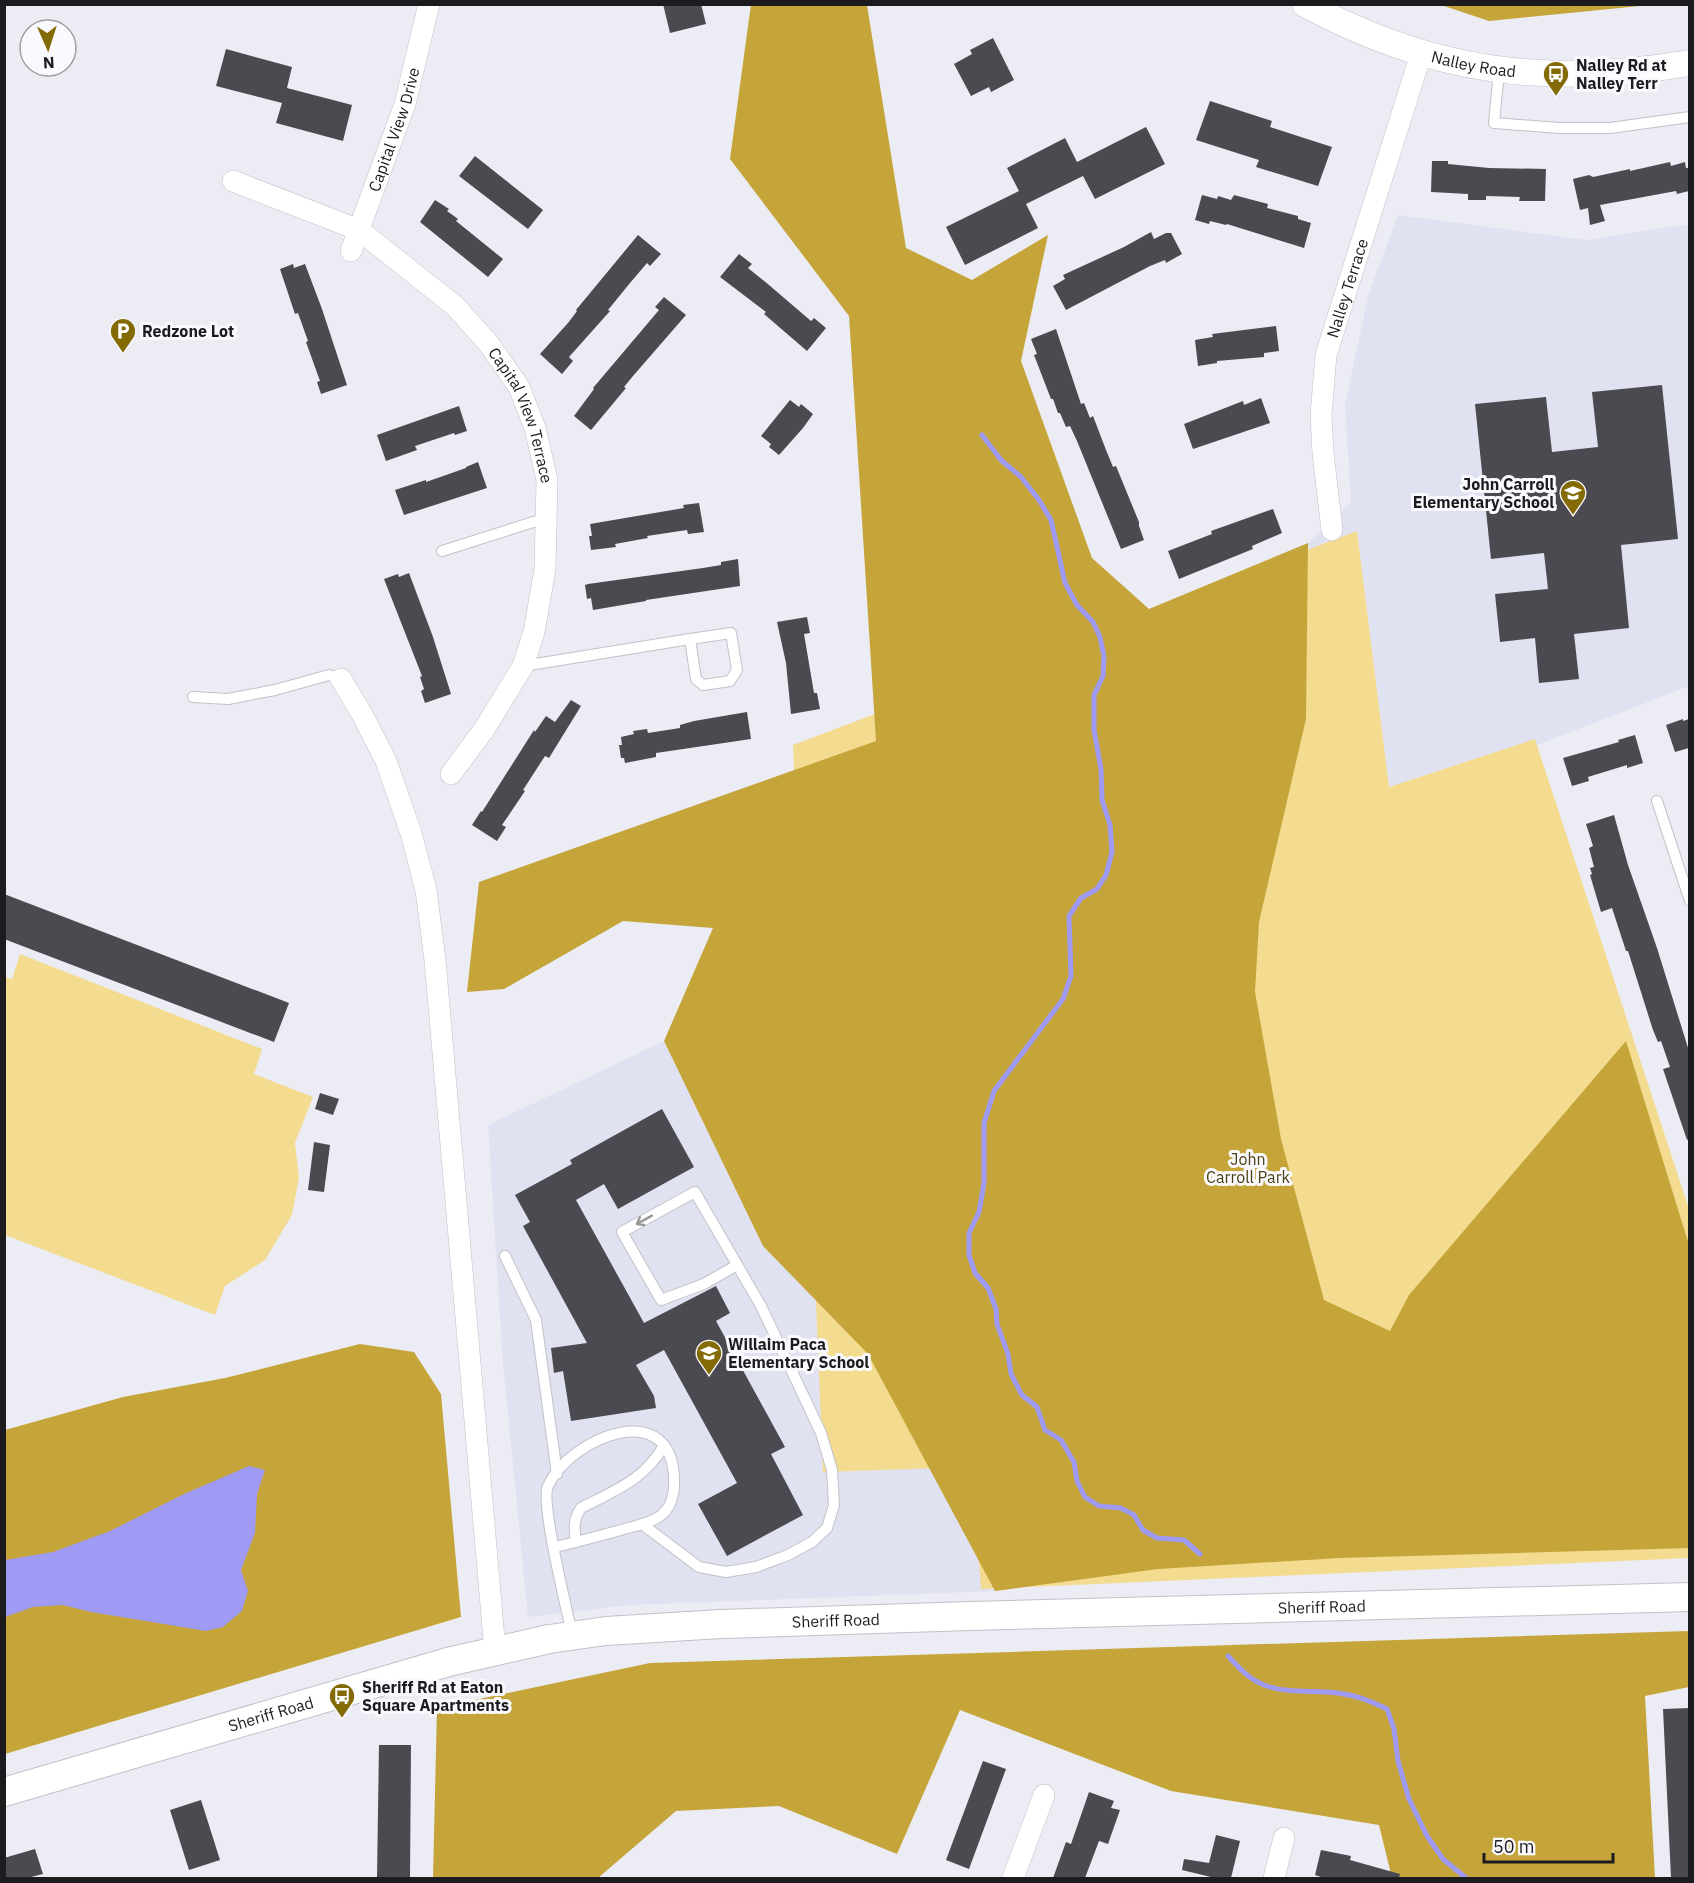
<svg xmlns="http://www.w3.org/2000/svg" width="1694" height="1883" font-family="'IBM Plex Sans',sans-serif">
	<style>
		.built { fill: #e1e2f1 }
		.green { fill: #f3db90 }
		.forest { fill: #c5a53a }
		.water { fill: #9f9af3 }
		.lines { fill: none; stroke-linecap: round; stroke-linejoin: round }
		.stream { stroke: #9f9af3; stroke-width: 5 }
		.building { fill: #4a4a50 }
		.service-casing { stroke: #c1c1c9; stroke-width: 12 }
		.minor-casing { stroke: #c1c1c9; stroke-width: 22 }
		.tertiary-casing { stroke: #c1c1c9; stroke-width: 27 }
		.secondary-casing { stroke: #c1c1c9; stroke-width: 30 }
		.service { stroke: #fff; stroke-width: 10 }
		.minor { stroke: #fff; stroke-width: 21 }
		.tertiary { stroke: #fff; stroke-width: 26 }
		.secondary { stroke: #fff; stroke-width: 28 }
		.oneway { stroke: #99999a }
		.labels { text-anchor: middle; stroke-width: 6; stroke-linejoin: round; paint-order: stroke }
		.street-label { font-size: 16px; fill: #1c1c1e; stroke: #fafafe }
		.poi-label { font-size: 16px; font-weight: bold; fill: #1c1c1e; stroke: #fafafe; text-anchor: start }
		.park-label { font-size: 16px; fill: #4d3f14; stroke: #fafafe }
	</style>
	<rect width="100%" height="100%" fill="#ececf4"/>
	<g class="built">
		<path d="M1398,215l188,25 103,-16v462l-162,63 -268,173 47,-203 2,-176 43,-41 -6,-98 24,-111z"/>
		<path d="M664,1041l99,205 105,108 127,237 -364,14 -103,12 -25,-253 -15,-239z"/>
	</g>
	<g class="green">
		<path d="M1357,531l32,256 146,-48 154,470v349l-708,31 -9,-122 -149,5 -30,-727z"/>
		<path d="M20,954l242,95 -8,25 59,23 -18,46 4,35 -7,37 -27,45 -40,26 -10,29 -210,-80v-258l7,2z"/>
	</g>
	<g class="forest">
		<path d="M751,4l116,1 39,243 66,32 76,-45 -27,126 71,197 57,51 159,-66 -2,176 -47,203 -4,70 26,147 43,161 66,31 19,-36 217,-254 63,204v303l-349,10 -182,11 -163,22 -127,-237 -105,-108 -99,-205 49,-113 -90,-7 -119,68 -37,3 12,-110 397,-141 -27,-425 -119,-157z"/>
		<path d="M1441,5h209l-161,16z"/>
		<path d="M360,1344l54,8 27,42 20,223 -456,137v-324l118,-33 102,-19z"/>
		<path d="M1689,1631v56l-44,9 10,182h-263l-13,-53 -208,-34 -211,-81 -63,144 -118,-48 -103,5 -78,67h-165l4,-170 213,-45z"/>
	</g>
	<path class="water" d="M249,1466l16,4 -8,24 -2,39 -14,37 7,21 -6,20 -19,16 -17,4 -115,-19 -28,-7 -30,2 -28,10v-57l48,-8 57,-21 74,-37z"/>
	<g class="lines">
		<g class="stream">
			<path d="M982,435l19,25 20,17 18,23 12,20 14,63 12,22 16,17 7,15 4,19 -1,20 -9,19v35l7,39 1,31 8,25 2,27 -6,23 -9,14 -16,9 -12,18 2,60 -8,23 -69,92 -10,32v60l-5,29 -10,21v22l6,18 13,15 8,21 1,15 11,30 3,20 11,21 15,12 8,23 16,10 13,22 3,19 8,16 14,9 22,2 13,7 9,15 14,8 27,2 16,14"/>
			<path d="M1228,1656c11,12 21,23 36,29 24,9 49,5 74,8 18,2 33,8 49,16l7,20 4,32 11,38 18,37 16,23 23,19"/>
		</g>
	</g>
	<g class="building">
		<path d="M663,4h38l5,20 -36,9z"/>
		<path d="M993,38l21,42 -23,12 -2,-5 -18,9 -17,-32 18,-10 -2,-4z"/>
		<path d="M226,49l66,18 -5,21 65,17 -9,36 -67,-18 6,-20 -66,-17z"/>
		<path d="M1210,101l62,20 -2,6 62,20 -14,39 -62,-19 3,-7 -63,-20z"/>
		<path d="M1146,127l19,37 -70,35 -12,-23 -57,28 12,24 -73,37 -19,-38 73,-36 -12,-23 58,-30 12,24z"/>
		<path d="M475,156l68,54 -15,19 -69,-53z"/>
		<path d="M1432,161h16v3l41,4 57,1 -1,32h-26l1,-4 -34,-1v4h-18v-6l-37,-2z"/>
		<path d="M1670,162l1,4 14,-4 1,6h3v23l-12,3 -1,-3 -76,14 5,16 -15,4 -2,-17 -8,2 -7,-31 16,-4 4,2 37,-8v2z"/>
		<path d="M1202,195l15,4 1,-3 13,4 3,-5 34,9 -1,4 31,8v3l13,4 -7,25 -77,-24 -1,1 -16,-4 -1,3 -14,-4z"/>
		<path d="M435,200l14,9 -2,2 11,8 -2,2 47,38 -15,18 -68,-55z"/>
		<path d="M1151,232l3,7 12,-6h5l11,21 -16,9 -1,-3 -15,6 -84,44 -13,-24 12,-7 -2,-4 61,-28z"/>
		<path d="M638,235l23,19 -11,12 -3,-3 -17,20 -22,27 2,1 -41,46 4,4 -11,13 -22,-20 28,-31 9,-12 -1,-1z"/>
		<path d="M739,254l13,10 -4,4 21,17 42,36 3,-3 12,10 -19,23 -43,-37 2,-2 -46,-35z"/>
		<path d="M293,264l1,4 11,-4 17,45 25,76 -26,9 -4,-12 3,-1 -14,-39 2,-1 -10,-28 -3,1 -15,-45z"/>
		<path d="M664,297l22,18 -53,61 -9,11 2,1 -35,42 -17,-14 20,-27 -1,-1 66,-78 -4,-3z"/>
		<path d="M1276,326l3,25 -15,2v4l-47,4v2l-19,3 -3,-26 18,-3 -1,-3z"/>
		<path d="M1056,329l25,75 3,-1 6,15 3,-2 13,34 7,17 3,-1 23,56v4l5,14 -23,9 -44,-108 -7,-15 -4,1 -6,-14h-2l-5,-14h-2l-17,-44 3,-1 -6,-15z"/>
		<path d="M1662,385l16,154 -57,6 8,83 -55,6 5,45 -40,4 -4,-45 -35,4 -5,-48 53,-5 -4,-36 -53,6 -16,-155 71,-7 6,55 46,-5 -6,-55z"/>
		<path d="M1261,398l9,25 -77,26 -9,-25 59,-23 1,4z"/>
		<path d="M790,400l9,7 2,-3 12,10 -10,14 -24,27 -10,-8 2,-3 -10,-8z"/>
		<path d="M459,406l8,25 -12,4 -1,-2 -39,13 2,4 -31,11 -9,-26z"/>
		<path d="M478,462l9,26 -83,27 -9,-25 31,-10v2l40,-14v-1z"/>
		<path d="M699,503l5,29 -16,2 -1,-4 -40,6 1,2 -33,6 1,3 -25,3 -2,-14h3l-2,-12 94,-16 -1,-3z"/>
		<path d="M1273,509l9,24 -30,13 1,3 -74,30 -11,-28 44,-17 -1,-3z"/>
		<path d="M738,559l2,27 -94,14v1l-53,9 -2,-12 -4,1 -2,-14 3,-1 115,-16 18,-3v-3z"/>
		<path d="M409,573l24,64 18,57 -26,9 -4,-12 3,-2 -4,-12 2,-1 -38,-97 14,-5 1,3z"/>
		<path d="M807,617l3,16 -6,1 10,59h3l3,16 -29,5 -5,-51 -9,-41z"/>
		<path d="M571,700l10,6 -32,52 -4,-2 -22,34 2,1 -23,34 4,2 -9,14 -25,-16 9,-14 1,1 52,-82 1,2 11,-16 9,6z"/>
		<path d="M747,712l4,27 -95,14v4l-31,6 -1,-5h-3l-2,-13h3l-1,-8 13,-3 -1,-3 14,-2 1,4 32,-5v-3l14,-4z"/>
		<path d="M1683,719v2l6,-2v29l-14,4 -9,-27z"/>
		<path d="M1635,735l8,28 -16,5v-3l-39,12 1,4 -17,5 -9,-28 56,-16 -1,-2z"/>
		<path d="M1614,815l14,50 29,83 32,103v88l-2,1 -24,-71 7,-2 -9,-26 -3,1 -5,-12 -25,-79h-2l-14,-43 -11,4 -11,-37 2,-1 -2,-6 4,-1 -5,-19 4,-2 -7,-22z"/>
		<path d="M4,894l285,109 -15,39 -270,-103z"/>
		<path d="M320,1093l19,6 -6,16 -18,-6z"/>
		<path d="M662,1109l32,58 -76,42 -14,-25 -28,16 68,123 72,-37 14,27 -14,8 69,126 -14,7 32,61 -76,41 -29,-52 39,-21 -73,-133 -28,15 18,31 2,12 -85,13 -8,-50 -9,2 -3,-25 36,-5 -64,-117 7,-4 -15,-27 57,-31 -2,-4z"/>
		<path d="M314,1142l16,3 -6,47 -16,-2z"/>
		<path d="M1689,1708v170h-18l-8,-169z"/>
		<path d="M379,1745h32l-1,133h-33z"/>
		<path d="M983,1761l23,8 -37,100 -23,-9z"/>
		<path d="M1089,1792l25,9 -3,7 9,2 -12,34 -9,-3 -14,37h-32l13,-36 5,2z"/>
		<path d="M201,1800l19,60 -31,10 -19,-60z"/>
		<path d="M1216,1835l24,6 -9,37h-16l-33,-8 2,-11 25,4z"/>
		<path d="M35,1849l8,25 -16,4h-23v-20z"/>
		<path d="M1321,1850l30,6 -1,4 50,14 -1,4h-78v-1l-6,-2z"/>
	</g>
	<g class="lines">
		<g class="service-casing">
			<g id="service">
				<path d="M1499,71l-5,52 65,5h51l80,-11"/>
				<path d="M442,551l104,-33"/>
				<path d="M731,633l6,37 -7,11 -27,4 -7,-6 -6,-40z"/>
				<path d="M523,666l167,-27"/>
				<path d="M193,697l35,2 47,-9 54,-15 12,4"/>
				<path d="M1657,801l33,100"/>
				<path d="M505,1256l31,64 21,154"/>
				<path d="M642,1524l57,43 27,5 30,-5 32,-12 24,-13 15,-14 7,-23 -2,-35 -11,-37 -60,-127 -66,-114 -73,40 39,68 43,-16 33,-19"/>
				<path d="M576,1542c-2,-13 -3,-23 5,-34 33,-17 65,-29 83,-63"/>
				<path d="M555,1547c22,-5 44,-11 66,-17 12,-4 29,-6 39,-14 10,-7 14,-20 14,-32 2,-90 -104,-47 -126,2 -8,16 19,124 24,148"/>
			</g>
		</g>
		<g class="minor-casing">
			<g id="minor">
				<path id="s1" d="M233,181l126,49 96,76 34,38 30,43 16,41 12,52 -2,89 -11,63 -11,34 -38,62 -34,46"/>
				<path id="s2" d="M351,251l54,-147 24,-100"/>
				<path id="s3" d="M1332,530l-9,-77 -2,-38 5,-60 95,-301"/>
				<path d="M341,679l22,37 23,45 25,72 15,57 9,70 60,691"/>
				<path d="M1013,1878l31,-83"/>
				<path d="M1274,1878l10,-40"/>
			</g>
		</g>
		<g class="tertiary-casing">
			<g id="tertiary">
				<path id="s4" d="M1305,4c128,69 242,83 385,59"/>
			</g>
		</g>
		<g class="secondary-casing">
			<g id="secondary">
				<path id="s5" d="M4,1792l444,-130 101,-23 57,-8 115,-7 249,-8 720,-19"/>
			</g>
		</g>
		<use href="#service" class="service"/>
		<use href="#minor" class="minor"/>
		<use href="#tertiary" class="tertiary"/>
		<use href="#secondary" class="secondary"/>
	</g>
	<defs><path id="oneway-shaft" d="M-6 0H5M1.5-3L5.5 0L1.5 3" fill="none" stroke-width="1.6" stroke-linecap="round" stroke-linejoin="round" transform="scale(1.5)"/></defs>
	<use class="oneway" href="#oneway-shaft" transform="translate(644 1220) rotate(151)"/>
	<defs>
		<g id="bus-pin" transform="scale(1.35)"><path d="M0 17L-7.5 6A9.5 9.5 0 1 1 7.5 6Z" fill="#836a04" stroke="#fafafe"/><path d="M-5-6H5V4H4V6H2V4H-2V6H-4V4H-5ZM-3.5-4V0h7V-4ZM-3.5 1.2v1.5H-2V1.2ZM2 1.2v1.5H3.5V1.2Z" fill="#fff"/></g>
		<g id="parking-pin" transform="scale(1.35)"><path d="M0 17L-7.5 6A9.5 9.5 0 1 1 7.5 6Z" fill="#836a04" stroke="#fafafe"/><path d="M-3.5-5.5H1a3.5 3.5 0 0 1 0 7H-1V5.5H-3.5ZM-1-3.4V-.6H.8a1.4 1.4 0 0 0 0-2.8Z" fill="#fff"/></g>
		<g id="school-pin" transform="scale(1.35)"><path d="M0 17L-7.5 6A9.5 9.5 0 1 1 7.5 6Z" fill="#836a04" stroke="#fafafe"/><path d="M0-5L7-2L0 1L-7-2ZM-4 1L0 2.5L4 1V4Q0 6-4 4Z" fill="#fff"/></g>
	</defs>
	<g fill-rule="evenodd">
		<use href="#bus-pin" x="1556" y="74"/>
		<use href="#parking-pin" x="123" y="331"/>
		<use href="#school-pin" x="1573" y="493"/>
		<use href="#school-pin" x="709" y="1353"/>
		<use href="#bus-pin" x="342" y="1696"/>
	</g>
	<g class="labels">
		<g class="street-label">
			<text dy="6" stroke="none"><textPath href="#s4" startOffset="180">Nalley Road</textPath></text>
			<text dy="6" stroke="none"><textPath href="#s2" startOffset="129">Capital View Drive</textPath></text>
			<text dy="6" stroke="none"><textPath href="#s3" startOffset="246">Nalley Terrace</textPath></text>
			<text dy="6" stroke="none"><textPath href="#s1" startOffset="388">Capital View Terrace</textPath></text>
			<text dy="6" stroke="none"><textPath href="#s5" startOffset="1340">Sheriff Road</textPath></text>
			<text dy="6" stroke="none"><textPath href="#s5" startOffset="854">Sheriff Road</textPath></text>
			<text dy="6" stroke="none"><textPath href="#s5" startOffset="278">Sheriff Road</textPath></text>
		</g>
		<g class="poi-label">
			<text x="1576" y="71">Nalley Rd at<tspan x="1576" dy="18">Nalley Terr</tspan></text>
			<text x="142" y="337">Redzone Lot</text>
			<text x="1554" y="490" text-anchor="end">John Carroll<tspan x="1554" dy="18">Elementary School</tspan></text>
			<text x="728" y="1350">Willaim Paca<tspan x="728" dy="18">Elementary School</tspan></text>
			<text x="362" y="1693">Sheriff Rd at Eaton<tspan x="362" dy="18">Square Apartments</tspan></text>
		</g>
		<g class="park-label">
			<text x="1248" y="1165">John<tspan x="1248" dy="18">Carroll Park</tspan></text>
		</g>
	</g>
	<rect width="1694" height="1883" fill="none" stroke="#1c1c1e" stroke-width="12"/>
	<g transform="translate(48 48) rotate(177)"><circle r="28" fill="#fafafe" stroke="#a1a1a4" stroke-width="1.5"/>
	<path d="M0-4.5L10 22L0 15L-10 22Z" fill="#836a04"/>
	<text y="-9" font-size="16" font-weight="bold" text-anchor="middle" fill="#1c1c1e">N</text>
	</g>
	<path d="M1484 1853v9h129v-9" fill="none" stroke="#1c1c1e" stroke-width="3"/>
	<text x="1493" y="1853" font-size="18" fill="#1c1c1e" stroke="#fafafe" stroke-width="4.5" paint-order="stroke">50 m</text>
</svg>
